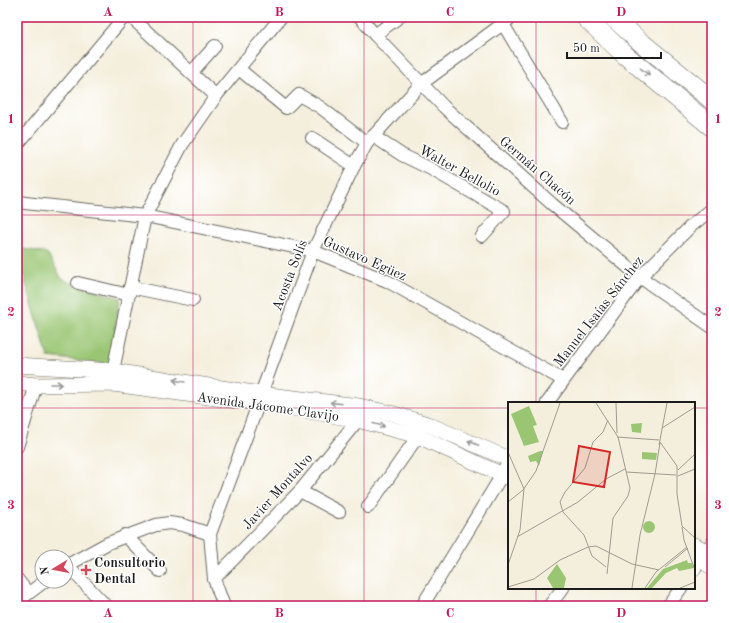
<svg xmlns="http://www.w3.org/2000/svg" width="729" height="623" font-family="'Old Standard TT',serif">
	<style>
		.green { fill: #9ac673; stroke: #5b7148 }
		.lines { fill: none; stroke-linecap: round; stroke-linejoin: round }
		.minor-casing { stroke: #686660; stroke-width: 14 }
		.tertiary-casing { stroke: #686660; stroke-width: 16 }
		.primary-casing { stroke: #686660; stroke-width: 20 }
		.minor { stroke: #fff; stroke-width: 12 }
		.tertiary { stroke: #fff; stroke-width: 15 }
		.primary { stroke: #fff; stroke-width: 19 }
		.oneway { stroke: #999 }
		.grid { fill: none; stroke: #c2185b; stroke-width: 1; stroke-opacity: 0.55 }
		.poi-dot { fill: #d1495b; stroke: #fff; stroke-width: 1.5 }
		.labels { text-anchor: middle; stroke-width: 3; stroke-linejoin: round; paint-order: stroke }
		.street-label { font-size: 14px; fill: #1c1c1c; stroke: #fff }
		.poi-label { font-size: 14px; font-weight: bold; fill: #1c1c1c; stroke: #fff; text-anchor: start }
		.inset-road { fill: none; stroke: #9e9b90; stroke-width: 1 }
		.view { fill: #d62828; fill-opacity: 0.15; stroke: #d62828; stroke-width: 2 }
		.inset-edge { fill: none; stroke: #1c1c1c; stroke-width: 2 }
		.neatline { fill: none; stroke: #c2185b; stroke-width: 1.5 }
		.grid-label { font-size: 13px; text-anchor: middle; font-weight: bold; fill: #c2185b }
	</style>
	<rect width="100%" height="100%" fill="#fff"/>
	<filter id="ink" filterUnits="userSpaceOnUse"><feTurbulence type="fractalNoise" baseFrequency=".025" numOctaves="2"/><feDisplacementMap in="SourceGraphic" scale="8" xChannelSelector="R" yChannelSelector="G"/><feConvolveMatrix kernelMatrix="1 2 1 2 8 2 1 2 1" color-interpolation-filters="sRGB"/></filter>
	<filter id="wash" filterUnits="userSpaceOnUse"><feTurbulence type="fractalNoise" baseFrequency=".012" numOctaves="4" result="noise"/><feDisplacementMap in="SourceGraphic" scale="16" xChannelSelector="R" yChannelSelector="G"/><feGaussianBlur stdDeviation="0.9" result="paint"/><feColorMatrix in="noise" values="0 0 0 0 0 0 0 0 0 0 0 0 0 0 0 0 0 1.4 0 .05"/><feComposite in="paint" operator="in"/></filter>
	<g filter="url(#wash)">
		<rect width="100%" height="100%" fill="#f4efdd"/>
		<path class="green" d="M17,248l30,5 15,26 14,6 44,13 -10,66 -62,-7 -31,-103z"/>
	</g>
	<g filter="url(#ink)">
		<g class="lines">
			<g class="minor-casing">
				<g id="minor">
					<path d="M131,17l85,79"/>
					<path d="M360,17l15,18 69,72 108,97 88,73 72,50"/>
					<path d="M503,24l59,98"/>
					<path d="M375,35l24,-18"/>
					<path d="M239,69l47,39 13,-13 21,12 47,36"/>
					<path d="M191,73l24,-27"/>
					<path d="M373,136l29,19 29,14 73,42 -22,25"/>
					<path d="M312,138l42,28"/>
					<path d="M17,145l107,-128"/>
					<path d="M17,201l8,2 120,13 168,35 74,30 176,99"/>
					<path d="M78,283l51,12"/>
					<path d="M130,287l63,13"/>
					<path d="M113,379v-8l32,-155 37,-71 34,-49 65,-79"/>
					<path d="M547,403l93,-126 51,-51 21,-17"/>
					<path d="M17,447l19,-62"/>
					<path d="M300,491l39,21"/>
					<path d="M368,507l50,-71"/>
					<path d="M125,535l35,36"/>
					<path d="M67,565l39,41"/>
					<path d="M66,566l42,-23 48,-18 13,-2 14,2 27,9"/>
					<path d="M694,570l18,-27"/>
					<path d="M17,579l11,14"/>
					<path d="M214,579l86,-88 58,-71"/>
					<path d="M17,602l28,-21"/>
					<path d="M224,606l-10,-27 -4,-45 49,-132 2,-8 52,-143 41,-85 13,-23 54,-59 91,-67"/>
					<path d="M422,606l80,-131 7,-18"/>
					<path d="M549,606l14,-18"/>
					<path d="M668,606l13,-18"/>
				</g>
			</g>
			<g class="tertiary-casing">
				<g id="tertiary">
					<path d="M17,365l96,6 148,23 98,12 35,8 33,10 82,35"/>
					<path d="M17,383l19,2 77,-1 125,17 21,1 99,18 60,16 91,42"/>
					<path d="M694,545l18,9"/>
					<path d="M694,556l18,11"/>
				</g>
			</g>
			<g class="primary-casing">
				<g id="primary">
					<path d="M585,17l40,38 87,72"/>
					<path d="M613,17l24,22 75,61"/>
				</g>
			</g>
			<use href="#minor" class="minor"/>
			<use href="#tertiary" class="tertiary"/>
			<use href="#primary" class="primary"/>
		</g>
		<defs><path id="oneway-shaft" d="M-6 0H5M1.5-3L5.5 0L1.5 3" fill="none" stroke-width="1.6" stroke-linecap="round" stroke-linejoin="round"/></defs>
		<g class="oneway">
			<use href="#oneway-shaft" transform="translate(645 72) rotate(40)"/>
			<use href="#oneway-shaft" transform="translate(179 381) rotate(-171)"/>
			<use href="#oneway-shaft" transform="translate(56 384)"/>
			<use href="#oneway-shaft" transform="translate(336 403) rotate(-173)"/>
			<use href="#oneway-shaft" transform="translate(379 425) rotate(15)"/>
			<use href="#oneway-shaft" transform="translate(473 443) rotate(-157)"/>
		</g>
	</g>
	<path class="grid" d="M193,17v589M364,17v589M536,17v386M17,215h695M17,408h492M694,408h18M536,588v18"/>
	<path class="poi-dot" d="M84 564h4v4h4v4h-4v4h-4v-4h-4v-4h4z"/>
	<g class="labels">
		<g class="street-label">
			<text transform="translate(460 170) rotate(29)" y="5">Walter Bellolio</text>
			<text transform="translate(538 170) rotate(41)" y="5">Germán Chacón</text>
			<text transform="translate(365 258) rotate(24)" y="5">Gustavo Egüez</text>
			<text transform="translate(289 275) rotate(-69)" y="5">Acosta Solís</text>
			<text transform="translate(598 311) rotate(-52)" y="5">Manuel Isaías Sánchez</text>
			<text transform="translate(268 406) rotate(8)" y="5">Avenida Jácome Clavijo</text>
			<text transform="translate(277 491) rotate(-48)" y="5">Javier Montalvo</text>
		</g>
		<g class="poi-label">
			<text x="94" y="567">Consultorio<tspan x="94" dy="16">Dental</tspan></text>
		</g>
	</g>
	<g transform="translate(508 402)">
		<rect width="187" height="187" fill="#f4efdd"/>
		<path d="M21,4l8,19 -4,1 6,16 -15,4 -13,-32zM134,21l-1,10 -9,-1 -1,-8zM32,49h3l-4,15 -3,-5 -6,1 -2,-6zM134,50l15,1 -1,7 -14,-1zM135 125a6 6 0 1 1 12 0a6 6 0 1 1-12 0ZM179,158l1,3h4l2,5 -15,3 -2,-3 -11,5 -14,15h-5l16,-19zM49,162l9,14 -2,10h-11l-6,-10z" fill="#9ac673"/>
		<path class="inset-road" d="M88,1l22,34 12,51 -2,8 -15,22 -6,56M108,1l1,30M154,26l33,-21M109,35l42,3M152,40l17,24v28l5,32 13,12M151,43l8,-42M0,50l16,37 -4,41 -12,35M170,68l17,-16M118,70l50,3M147,72l5,-31M170,74l17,-7M0,100l15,-12 13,-19 24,-68M174,125l2,13 11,30M9,135l61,-35 28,-23 19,-10M98,165l-14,-11 -8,-21 -21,-23 -3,-10 5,-10 20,-24 8,-26 10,-10 5,-12M157,165l23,-19M0,185l26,-8 26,-19 28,-13 8,-1 36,18 27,6M124,186l8,-53 15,-61M137,186l11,-16 31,-25M172,186l15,-6"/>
		<path class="view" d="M71,44l31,6 -6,35 -31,-5z"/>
		<rect width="187" height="187" class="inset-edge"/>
	</g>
	<rect width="729" height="623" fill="none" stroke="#fff" stroke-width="44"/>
	<g transform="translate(54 569) rotate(260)"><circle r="19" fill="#ffffff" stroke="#a4a4a4"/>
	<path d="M0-3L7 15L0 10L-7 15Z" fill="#d1495b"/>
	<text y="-6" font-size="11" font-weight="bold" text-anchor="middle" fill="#1c1c1c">N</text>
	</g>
	<path d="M567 52v6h94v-6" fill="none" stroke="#1c1c1c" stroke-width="2"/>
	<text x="573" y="52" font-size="12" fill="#1c1c1c" stroke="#ffffff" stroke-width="3" paint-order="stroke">50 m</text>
	<rect x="22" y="22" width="685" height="579" class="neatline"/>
	<g class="grid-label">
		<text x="108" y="16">A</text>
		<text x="279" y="16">B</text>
		<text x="450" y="16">C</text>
		<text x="621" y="16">D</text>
		<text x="11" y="123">1</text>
		<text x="718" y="123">1</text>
		<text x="11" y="316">2</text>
		<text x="718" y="316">2</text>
		<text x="11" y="509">3</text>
		<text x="718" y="509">3</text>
		<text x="108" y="617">A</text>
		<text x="279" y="617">B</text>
		<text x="450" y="617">C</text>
		<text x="621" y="617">D</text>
	</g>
</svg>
